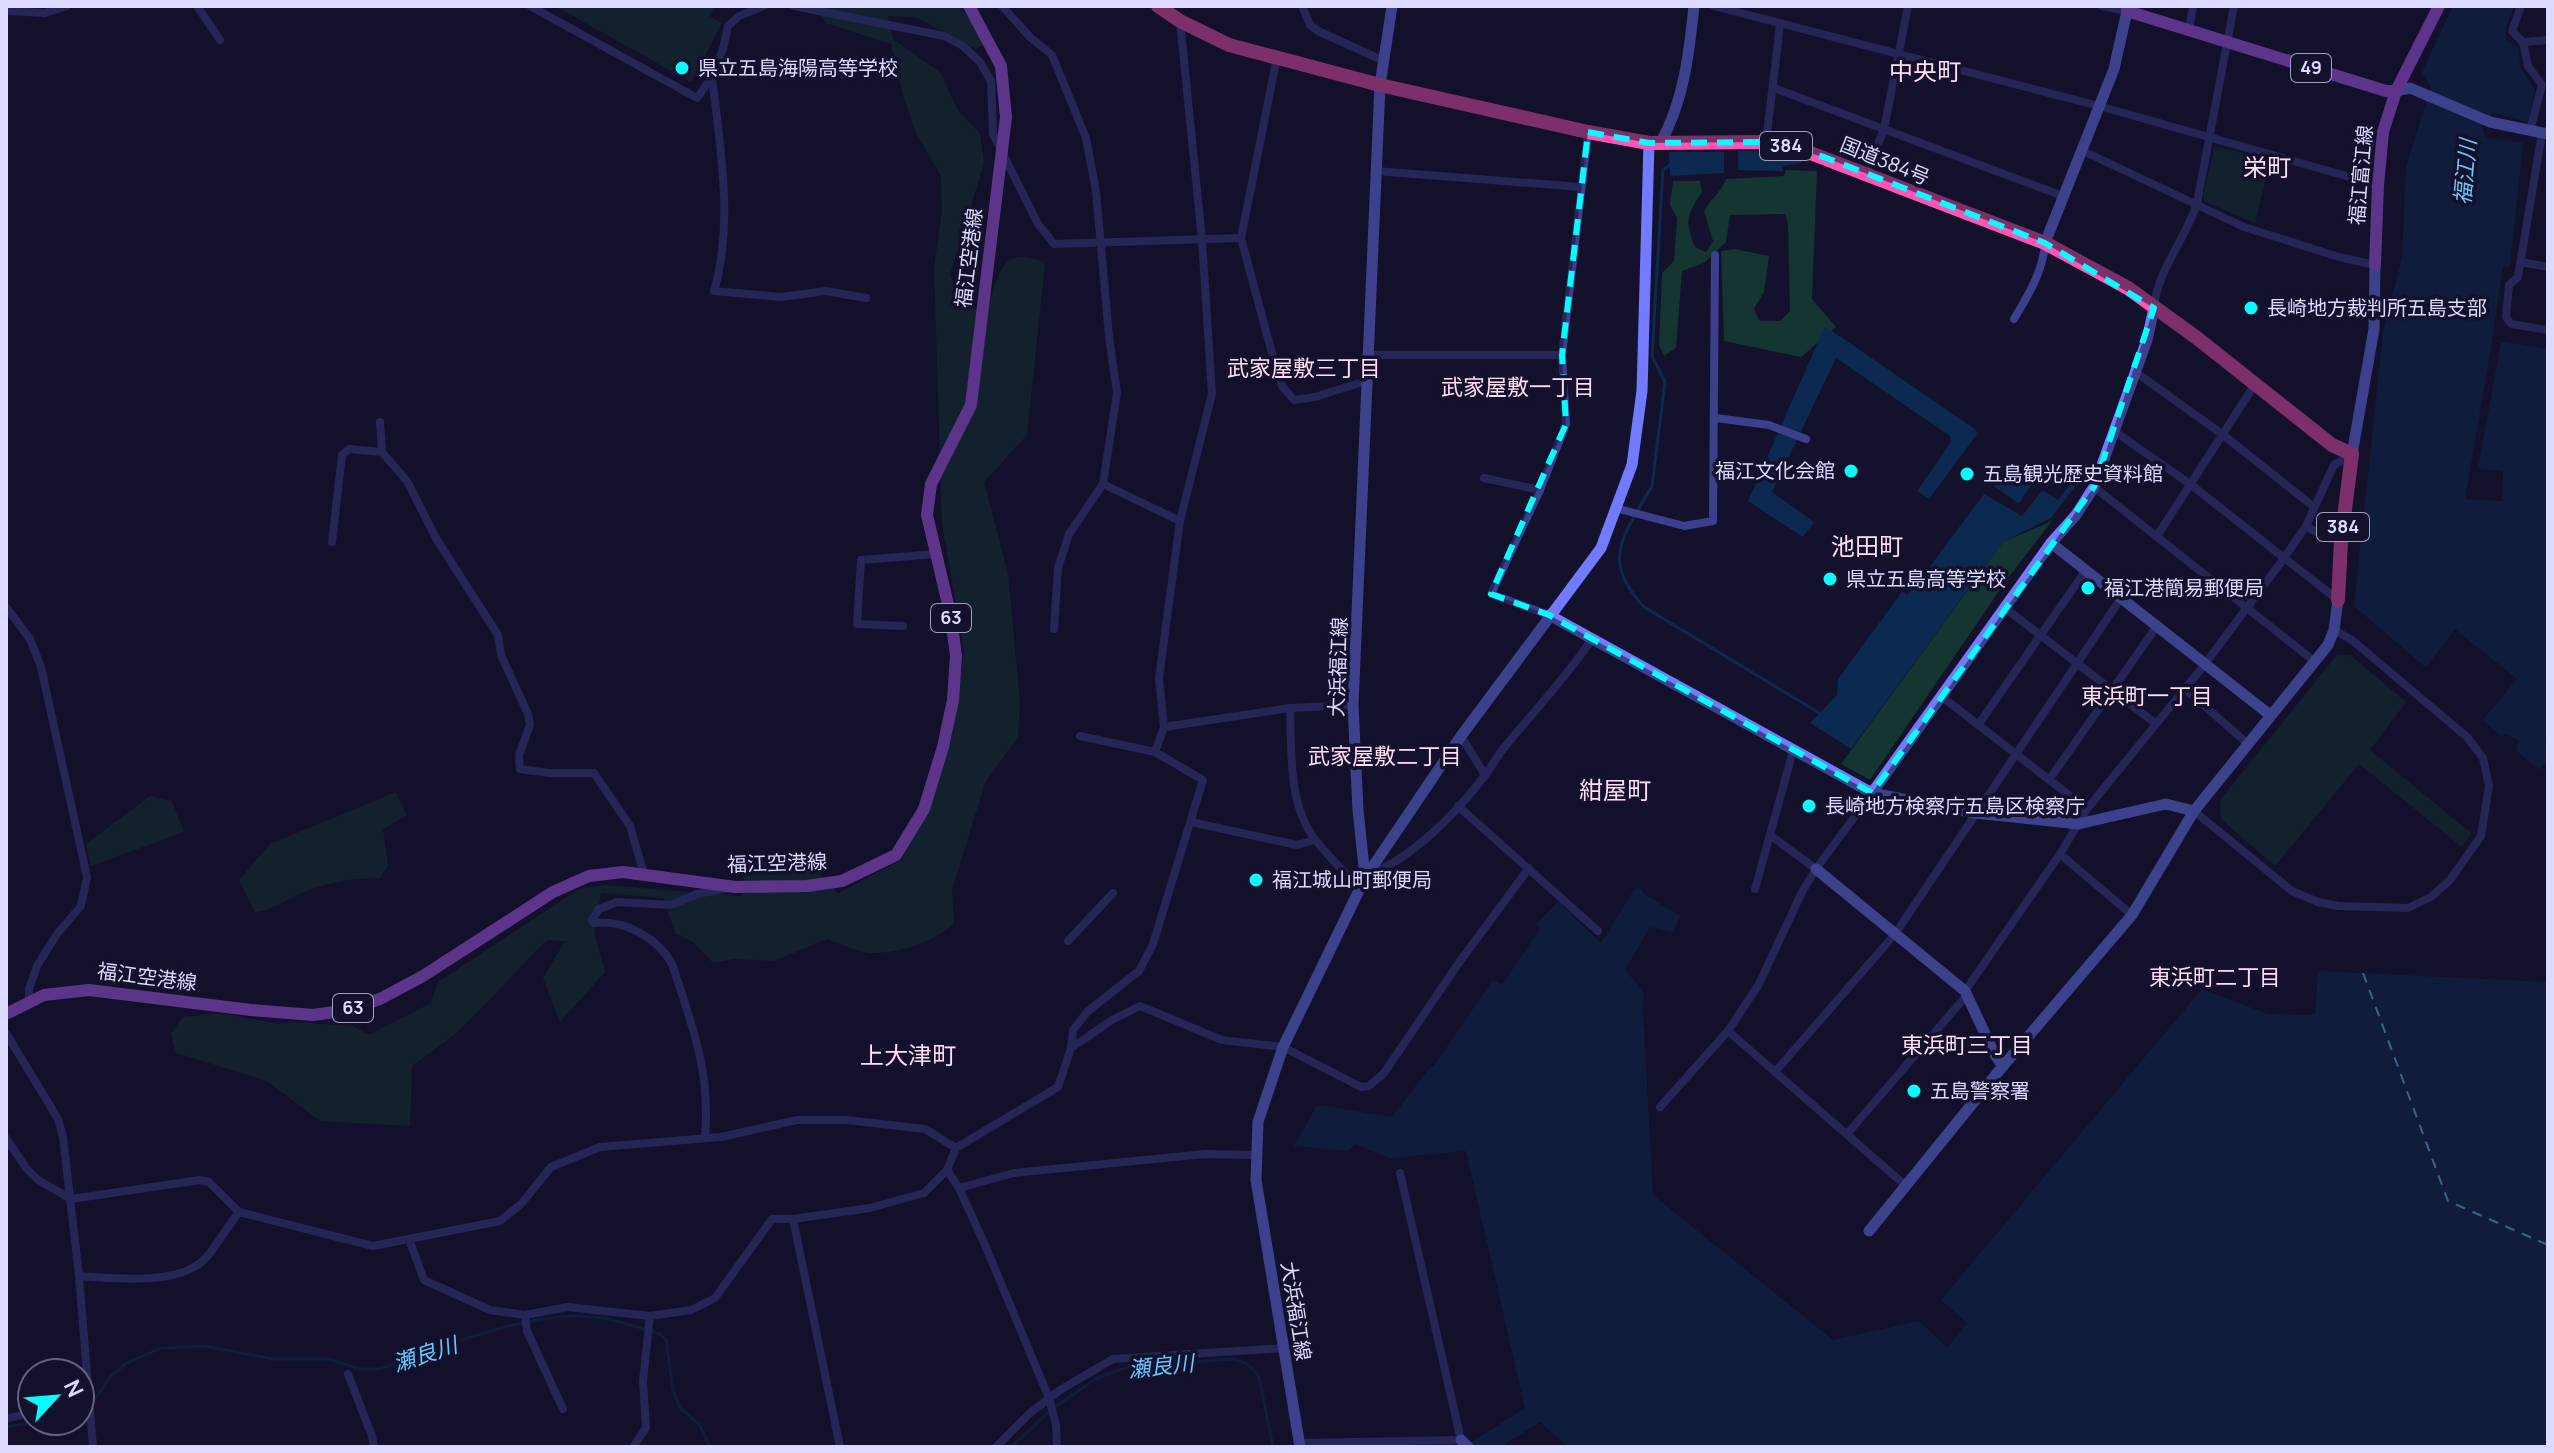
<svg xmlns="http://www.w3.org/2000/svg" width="2554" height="1453" font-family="Manrope,'Noto Sans JP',sans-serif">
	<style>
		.green { fill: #143531 }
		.water { fill: #0c2a4f }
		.pier { fill: #13112b }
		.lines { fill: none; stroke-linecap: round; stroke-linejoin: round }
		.stream { stroke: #0c2a4f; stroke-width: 3 }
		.ferry { stroke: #69c7ff; stroke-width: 2; stroke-dasharray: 10 8; stroke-linecap: butt }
		.street { stroke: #3c3f8b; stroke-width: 8 }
		.secondary { stroke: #727bff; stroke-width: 11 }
		.primary { stroke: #b762ff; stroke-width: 12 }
		.highway { stroke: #ff56b6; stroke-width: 14 }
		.marked { fill: none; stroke: #07fcff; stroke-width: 6; stroke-dasharray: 16 10; stroke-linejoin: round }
		.poi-dot { fill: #07fcff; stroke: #13112b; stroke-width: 3 }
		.labels { text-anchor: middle; stroke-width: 7; stroke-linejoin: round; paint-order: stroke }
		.shield { fill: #13112b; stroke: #a09ebf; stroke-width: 2 }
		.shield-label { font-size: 18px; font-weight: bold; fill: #dcdbff }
		.poi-label { font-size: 20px; fill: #dcdbff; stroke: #13112b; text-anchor: start }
		.street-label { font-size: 20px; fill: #dcdbff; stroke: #13112b }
		.water-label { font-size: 22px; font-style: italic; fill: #69c7ff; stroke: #13112b }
		.neighbourhood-label { font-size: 22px; fill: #ffddf6; stroke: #13112b }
		.quarter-label { font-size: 24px; fill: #ffddf6; stroke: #13112b }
	</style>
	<rect width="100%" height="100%" fill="#13112b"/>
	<g class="green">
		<path d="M555,6h160l-6,10 13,7 -31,59z"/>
		<path d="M814,6h146l26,37 -10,6 -60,-32 -28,-1 5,23 48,34 16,36 23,24 4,30 -34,112 14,34 24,1c8,-34 15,-67 57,-47l-18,172 -43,47 24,92 12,128 -2,35 -33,46 -33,107 2,34c-24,19 -52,29 -84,29 -13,-1 -30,-10 -43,-14l-53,22 -40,-2 -21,4 -20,-21 -18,-9 -11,-35 -63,-5 -7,39 11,40 -45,50 -17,-44 22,-37 -18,-1 -89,92 -46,34 -2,60 -90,-5 -53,-40 -91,-28 -5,-20 12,-16 38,-4 57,11 15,-2 60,4 16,9 62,-32 7,-21 141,-93 23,-4 140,11 3,-35h62l31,32 64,-33 51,-127 11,-84 -22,-125 -8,-257 8,-55 -1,-36 -25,-43 -13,-38 -12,-51 -65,-21z"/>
		<path d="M2215,146l56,14 -16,63 -50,-21 -2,-6z"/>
		<path d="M1786,170l31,1 -5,128 24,28 -35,30 -77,-16 -3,-90 14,-2 34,7 -5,36 -10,17 6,12h20l10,-10 -2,-87 -3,-10 -55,1 -4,27 -22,21 -22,8 -6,77 -12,8 -5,-11 3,-72 12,-12 3,-43 -7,-13 3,-24h27l2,11c-15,23 -18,28 -7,55l11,5 7,-11 -9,-30c7,-13 17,-18 22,-32l58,-3z"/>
		<path d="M2052,521l-44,57 -138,202 -29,-16 162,-222z"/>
		<path d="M2337,655h13l56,47 -36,48 101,83 -9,14 -103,-83 -84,102 -54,-47 -1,-19z"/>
		<path d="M396,792l11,23 -24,14 5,37 -9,13c-25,-2 -54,4 -77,14 -17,7 -29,17 -47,19l-16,-32 31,-36z"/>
		<path d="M150,796l22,5 12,31 -93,34 -5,-22z"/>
	</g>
	<g class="water">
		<path d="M2453,6h62l-9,21v13l13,9 1,18 15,23 -7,32 -35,-9 -11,10 2,12 5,4 34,4 -13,123 -7,1 -11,73 56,9v385l-3,4 3,3v18l-9,11 -23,-20 3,-9 -13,-7 -4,3 -19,-17 34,-41 -62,-50 -28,37h-3l-70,-60 29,-273 19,-75 4,-91 25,-80 -9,-15z"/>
		<path d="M1738,151h41l23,8 -1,4 -19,3v5l-44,-1z"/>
		<path d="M1669,152h55v21l-54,3z"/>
		<path d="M1825,326l151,104 1,4 -48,65 -12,-8 34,-49 -1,-6 -114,-78 -64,134 42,30 -11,15 -55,-36z"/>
		<path d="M2006,465l9,6 6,-3 6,5 1,6 5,6 -5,4 -8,13 -2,1 -24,-17 -2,-6z"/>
		<path d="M2076,477l3,2 -2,5 -26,34 -48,24 -152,207 -41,-26 27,-28 1,-16 64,-87 5,3 6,-6 71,-95 38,22 19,-24 3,-1 14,9z"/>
		<path d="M1639,887l5,7 36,22 -7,16 -23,-5 -25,43 19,22 -2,17 2,16 -3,1 3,1 9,168 180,145 86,-19 28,27 20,-25 -26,-23 261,-311 66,25 47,1 3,-44 230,11v465h-980l-28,-25 -40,25h-36l61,-39 -59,-257 -76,7 -35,-14 -7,7 -54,-5 22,-39 4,-2 72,12 39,-51 2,1 60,-87 9,5 38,-56 -4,-5 22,-22 43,41 33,-53z"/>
	</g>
	<path class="pier" d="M2492,341l9,1 -23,126 25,4 -1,29 -37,-2z"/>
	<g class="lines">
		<g class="stream">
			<path d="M1638,510l14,-24 13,-104 -13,-26 11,-186 7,-5"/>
			<path d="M1634,517c-22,37 -19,58 10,90l177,107"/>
			<path d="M1055,1407l42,-29 31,-11 103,-8c13,2 21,7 28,18l14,70"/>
			<path d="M80,1408l15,-9 15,-22 15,-13 36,-16 43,-2 70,13h55l31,10h19c67,-22 145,-58 215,-52 22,2 45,11 66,17l6,6 7,50 7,18 19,16 11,23"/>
			<path d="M6,1427l31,-6"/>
			<path d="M1011,1447l38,-35"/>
		</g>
		<path class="ferry" d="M2363,973l85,228 100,44"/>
		<g class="street">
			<path d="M197,6l23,34"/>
			<path d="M530,6l167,92 15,-21 11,-28 5,-23 11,-10 25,-10"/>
			<path d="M794,6l150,30 19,10 17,16 11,19 2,53 45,90 16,20 187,-6"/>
			<path d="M1002,6l29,32 21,17 34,83 10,53 13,145 8,57 -14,91 -34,50 -11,34 -4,61"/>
			<path d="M1302,6l8,19 8,6 66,30"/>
			<path d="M1714,6l385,100 279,79"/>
			<path d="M2102,6l25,5"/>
			<path d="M2521,6l-9,25 11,11 5,24 14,19 -12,45"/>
			<path d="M6,11l39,2 22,-7"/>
			<path d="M2189,30l4,-24"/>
			<path d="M2523,42l25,-2"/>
			<path d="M1277,57l-36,181 36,134 5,14 12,14 21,-3 51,-16"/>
			<path d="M712,77c8,68 22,147 2,214l67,6 45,-6 40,7"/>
			<path d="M1774,88l289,108"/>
			<path d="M2542,133l-24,144 -9,8 -3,32 5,7 37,6"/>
			<path d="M1766,142l14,-117"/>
			<path d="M2081,150l163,77 95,30 36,8"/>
			<path d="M1376,171l205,16"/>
			<path d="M1866,175l18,-46 24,-123"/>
			<path d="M2521,262l27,5"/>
			<path d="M2154,308c3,-38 32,-69 43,-105l37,-197"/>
			<path d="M2014,319c14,-23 29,-48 31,-75"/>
			<path d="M1367,355h195"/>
			<path d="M2134,371l88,63 92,73"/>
			<path d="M1716,418l53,7 37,14"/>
			<path d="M380,422l2,30 25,29 30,59 61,95 3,20 27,59 2,11 -11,30 1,14 29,4h45l36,53 14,48"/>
			<path d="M2114,431l76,53 148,116"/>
			<path d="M1484,478l56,12"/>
			<path d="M1103,484l77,37"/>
			<path d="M2094,487l220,174"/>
			<path d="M1615,508l69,18 29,-5 2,-266"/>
			<path d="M2306,526l18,11 17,4"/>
			<path d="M2157,536l98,-152"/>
			<path d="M332,542l10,-87 7,-6 33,3"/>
			<path d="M6,607l24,32 11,28 46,210 -6,29 -24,28 -20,32 -8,23v12"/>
			<path d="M2005,608l150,115"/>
			<path d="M1549,615l-58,-21 49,-104 26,-66 -4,-69 26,-223"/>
			<path d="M903,626l-46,-2 4,-64 75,-6"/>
			<path d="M2184,688l64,56"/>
			<path d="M1941,696l146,113"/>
			<path d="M1290,708c2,44 -3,97 27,134 13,16 29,31 43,47"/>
			<path d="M1978,725l108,-155"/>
			<path d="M1164,727l126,-19 63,-3"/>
			<path d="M1461,736l24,39"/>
			<path d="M1155,752l9,-25 -5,-49 21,-157 32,-127 -10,-154 -22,-219"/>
			<path d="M2049,780l108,-154"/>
			<path d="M1458,806l140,125"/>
			<path d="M2194,811l98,80 26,11 20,4 70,2 23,-11 19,-17 31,-44 8,-50 -6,-28 -16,-21 -115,-97 -18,-10"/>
			<path d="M1191,822l106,23 18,-5"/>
			<path d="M1770,835l46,34"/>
			<path d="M2060,854l72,61"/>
			<path d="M1366,877c48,-21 89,-62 120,-103 6,-8 11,-17 17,-25 30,-37 63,-71 89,-110"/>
			<path d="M1755,889l38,-138"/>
			<path d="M1068,941l45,-48"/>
			<path d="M1965,991l95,-137 27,-45 118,-145 79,-106 22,-32 28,-61 18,-11"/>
			<path d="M1728,1031l178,155"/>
			<path d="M6,1033l52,86 5,18 16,139 14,171"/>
			<path d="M1071,1048l41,-28 28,-14 82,34 61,7 78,40 8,-1 15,-13 74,-109 71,-96"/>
			<path d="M1775,1072l120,-138 226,-336"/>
			<path d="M1660,1107l68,-76 31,-47 43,-92 14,-23 56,-76"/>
			<path d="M1847,1134l120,-139"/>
			<path d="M6,1138l20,30 12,12 33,19 129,-19 9,2 30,30 134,34 127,-25 21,-17 30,-37 49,-20 121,-10 76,-17h50l78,9 31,19"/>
			<path d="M705,1138c6,-66 -13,-113 -33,-174 -14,-26 -48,-45 -78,-41l-2,-3 7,-11 18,-7 54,3 26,-11 31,-6"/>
			<path d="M959,1188l55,-15 191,-19 51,1"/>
			<path d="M793,1219l47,228"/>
			<path d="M409,1239l15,41 66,30 35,5 43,-8 82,9 41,-6 24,-12 57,-79h21l77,-11 54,-15 23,-23"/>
			<path d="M79,1276c37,2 106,12 131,-23 10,-13 18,-27 29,-41"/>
			<path d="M525,1315l2,16 36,78"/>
			<path d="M348,1374l24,62 2,11"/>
			<path d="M6,1419l26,-7"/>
			<path d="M1299,1443l162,-3 -61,-267"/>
			<path d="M633,1447l13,-19 -3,-47 7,-65"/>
			<path d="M996,1447l33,-33 31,-24 53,-31 171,-11"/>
			<path d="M1057,1447l-1,-22 -7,-27 -64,-153 -26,-57 -12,-18 9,-22 102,-61 13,-39 2,-18 15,-19 51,-40 14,-27 50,-164 -48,-28 -75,-16"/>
		</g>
		<g class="secondary">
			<path d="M2396,91l14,-3 80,34 58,12"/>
			<path d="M1660,144c24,-43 29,-90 34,-138"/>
			<path d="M2045,243l69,-174 13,-58"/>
			<path d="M2352,454l22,-125 1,-64"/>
			<path d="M2051,543l219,172"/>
			<path d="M1549,615l323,178 103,20 103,11 88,-20 28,7"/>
			<path d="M1872,793l179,-250 25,-28 18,-28 53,-147 7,-32"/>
			<path d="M1816,869l149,122 30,64 8,11"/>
			<path d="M1365,877l-7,-67 -5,-105 27,-620 12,-79"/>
			<path d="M1869,1231l134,-165 129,-151 62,-104 134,-166 6,-15 4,-30"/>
			<path d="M1461,1440l7,7"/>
			<path d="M1300,1447l-44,-267 2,-58 25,-75 82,-169 96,-142 140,-188 31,-83 10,-74 7,-248"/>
		</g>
		<g class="primary">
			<path d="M2127,6v5l259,80h10"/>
			<path d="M2375,265l3,-80 5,-53 13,-41 43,-85"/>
			<path d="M6,1014l38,-19 45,-5 162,20 62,5 35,-5 32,-11 43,-23 130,-84 36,-16 34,-4 112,15 72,-1 35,-5 54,-26 28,-46 19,-62 10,-47 3,-44 -5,-39 -24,-102 4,-31 40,-79 35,-288 -5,-51 -32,-60"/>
		</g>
		<path class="highway" d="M1158,6l22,15 49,24 151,40 208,47 61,11 117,-1 34,7 245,94 83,45 69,50 135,107 20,9 -11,87 -3,59"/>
	</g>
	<path d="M0 0H2554V1453H0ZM1588,132l61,11 117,-1 58,15 221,86 109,65 -60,179 -222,306 -323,-178 -58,-21 75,-170 -4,-69z" fill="#13112b" fill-opacity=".55" fill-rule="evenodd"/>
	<path class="marked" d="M1588,132l61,11 117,-1 58,15 221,86 109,65 -60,179 -222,306 -323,-178 -58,-21 75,-170 -4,-69z"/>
	<g class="poi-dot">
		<circle cx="682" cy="68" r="8"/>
		<circle cx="2251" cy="308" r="8"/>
		<circle cx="1851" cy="471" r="8"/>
		<circle cx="1967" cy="474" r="8"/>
		<circle cx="1830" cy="579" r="8"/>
		<circle cx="2088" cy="588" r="8"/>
		<circle cx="1809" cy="806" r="8"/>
		<circle cx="1256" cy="880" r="8"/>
		<circle cx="1914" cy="1091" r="8"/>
	</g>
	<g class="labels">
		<g class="shield">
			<rect x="2291" y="54" width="40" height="28" rx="6"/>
			<rect x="1760" y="132" width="52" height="28" rx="6"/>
			<rect x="2317" y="513" width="52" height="28" rx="6"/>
			<rect x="931" y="604" width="40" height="28" rx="6"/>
			<rect x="333" y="994" width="40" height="28" rx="6"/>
		</g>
		<g class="shield-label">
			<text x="2311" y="74">49</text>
			<text x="1786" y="152">384</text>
			<text x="2343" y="533">384</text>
			<text x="951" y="624">63</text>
			<text x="353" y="1014">63</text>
		</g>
		<g class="poi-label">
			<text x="698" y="75">県立五島海陽高等学校</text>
			<text x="2267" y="315">長崎地方裁判所五島支部</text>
			<text x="1835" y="478" text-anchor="end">福江文化会館</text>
			<text x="1983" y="481">五島観光歴史資料館</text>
			<text x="1846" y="586">県立五島高等学校</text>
			<text x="2104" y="595">福江港簡易郵便局</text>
			<text x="1825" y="813">長崎地方検察庁五島区検察庁</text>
			<text x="1272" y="887">福江城山町郵便局</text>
			<text x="1930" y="1098">五島警察署</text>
		</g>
		<g class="street-label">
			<text transform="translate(1885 161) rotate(22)" y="7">国道384号</text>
			<text transform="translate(2361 175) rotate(-85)" y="7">福江富江線</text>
			<text transform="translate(969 258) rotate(-83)" y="7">福江空港線</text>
			<text transform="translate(1338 667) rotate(-88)" y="7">大浜福江線</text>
			<text transform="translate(777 863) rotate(-2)" y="7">福江空港線</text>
			<text transform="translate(147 977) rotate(7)" y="7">福江空港線</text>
			<text transform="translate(1296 1311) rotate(81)" y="7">大浜福江線</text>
		</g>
		<g class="water-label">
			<text transform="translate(2465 172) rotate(-85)" y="8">福江川</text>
			<text transform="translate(425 1354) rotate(-18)" y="8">瀬良川</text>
			<text transform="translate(1161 1366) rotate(-6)" y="8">瀬良川</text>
		</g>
		<g class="neighbourhood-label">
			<text x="1304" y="376">武家屋敷三丁目</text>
			<text x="1518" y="395">武家屋敷一丁目</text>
			<text x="2147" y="704">東浜町一丁目</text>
			<text x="1385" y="764">武家屋敷二丁目</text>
			<text x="2215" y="985">東浜町二丁目</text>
			<text x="1967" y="1053">東浜町三丁目</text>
		</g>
		<g class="quarter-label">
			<text x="1925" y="80">中央町</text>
			<text x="2267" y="176">栄町</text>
			<text x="1867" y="555">池田町</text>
			<text x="1615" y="799">紺屋町</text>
			<text x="908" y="1064">上大津町</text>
		</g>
	</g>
	<rect width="2554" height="1453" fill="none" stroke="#dcdbff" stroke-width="16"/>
	<g transform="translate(56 1397) rotate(64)"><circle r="38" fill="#13112b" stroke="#636280" stroke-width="2"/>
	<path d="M0-6L14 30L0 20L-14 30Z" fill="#07fcff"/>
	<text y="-12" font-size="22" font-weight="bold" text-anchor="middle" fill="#dcdbff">N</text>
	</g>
</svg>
